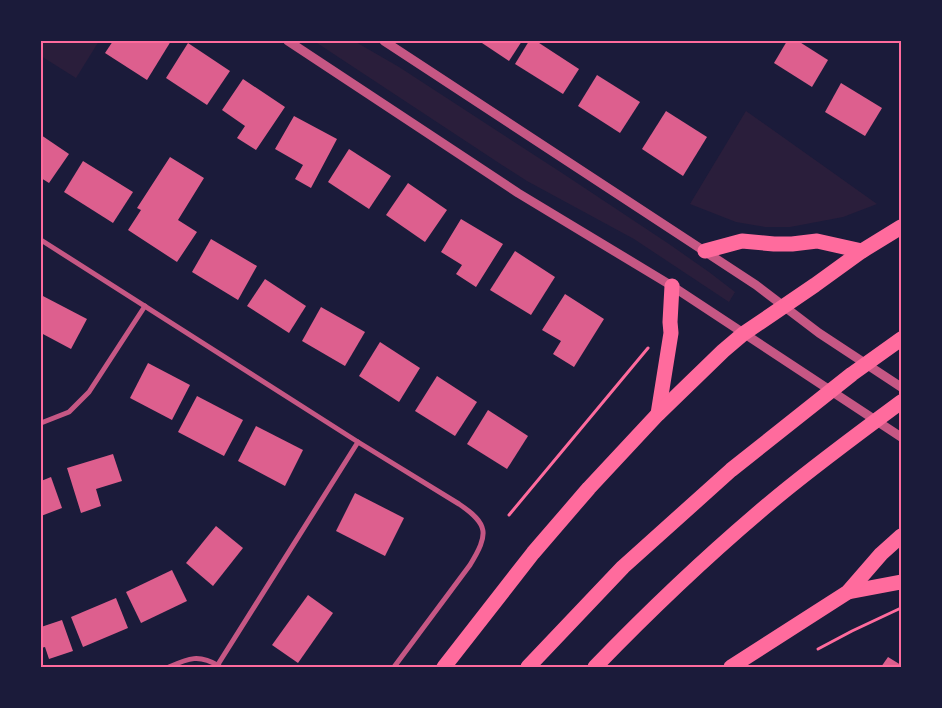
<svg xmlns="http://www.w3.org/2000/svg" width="942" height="708" font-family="'IBM Plex Sans',sans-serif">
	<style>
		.green { fill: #2a1e3b }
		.building { fill: #dd5f8e }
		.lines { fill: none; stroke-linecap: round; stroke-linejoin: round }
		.path { stroke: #ff6b9d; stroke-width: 3 }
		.minor { stroke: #c65784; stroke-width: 5 }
		.tertiary { stroke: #c65784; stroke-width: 9 }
		.motorway { stroke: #ff6b9d; stroke-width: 15 }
		.neatline { fill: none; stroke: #ff6b9d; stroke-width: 2 }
	</style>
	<rect width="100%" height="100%" fill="#1b1b3a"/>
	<g class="green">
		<path d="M41,41h58l-23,37 -35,-22z"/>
		<path d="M314,41h40l45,26 163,106 107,71 40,28 26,20 -6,10 -95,-63 -107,-58 -25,-16z"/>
		<path d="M746,111l131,93 -34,13 -53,10h-25l-29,-5 -46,-18z"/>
	</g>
	<g class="building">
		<path d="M113,41h58l-24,39 -42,-27z"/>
		<path d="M479,41h43l-13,20z"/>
		<path d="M529,41h7l43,28 -16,25 -48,-30z"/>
		<path d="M787,41h11l30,19 -16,27 -38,-24z"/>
		<path d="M188,43l42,28 -23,34 -41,-27z"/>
		<path d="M597,75l43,27 -20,31 -42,-27z"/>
		<path d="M243,79l42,28 -29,43 -19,-12 8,-12 -23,-16z"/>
		<path d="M841,83l41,25 -17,28 -40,-24z"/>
		<path d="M666,111l41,26 -24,39 -41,-27z"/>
		<path d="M294,116l43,23 -26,49 -16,-9 8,-14 -28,-16z"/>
		<path d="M41,135l28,19 -20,29 -8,-5z"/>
		<path d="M349,149l42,27 -22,33 -41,-27z"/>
		<path d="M170,157l34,21 -26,42 19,12 -20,30 -49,-32 13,-20 -4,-2z"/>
		<path d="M83,161l50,31 -20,31 -49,-31z"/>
		<path d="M408,183l39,27 -22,32 -39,-27z"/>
		<path d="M461,219l42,25 -27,43 -20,-13 6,-9 -21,-13z"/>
		<path d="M211,239l46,27 -19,34 -46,-28z"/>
		<path d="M515,251l40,26 -24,38 -41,-25z"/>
		<path d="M265,279l41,27 -17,27 -42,-27z"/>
		<path d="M565,294l39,25 -30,48 -21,-13 8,-13 -19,-11z"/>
		<path d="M41,295l46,24 -16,30 -30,-16z"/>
		<path d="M321,307l44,25 -20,34 -43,-25z"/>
		<path d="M380,342l40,26 -21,34 -40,-26z"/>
		<path d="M148,363l42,22 -18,35 -42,-22z"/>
		<path d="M437,376l40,26 -22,34 -40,-25z"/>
		<path d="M197,396l46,24 -19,36 -46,-24z"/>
		<path d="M488,410l40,26 -21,33 -40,-25z"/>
		<path d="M256,426l47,24 -18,36 -47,-25z"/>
		<path d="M113,454l9,27 -26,8 5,17 -20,7 -14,-45z"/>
		<path d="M51,477l11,31 -21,8v-35z"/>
		<path d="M355,493l49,25 -19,38 -49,-25z"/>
		<path d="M216,526l27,22 -30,38 -27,-23z"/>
		<path d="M172,570l15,31 -46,22 -15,-31z"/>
		<path d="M308,595l25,18 -35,50 -26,-18z"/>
		<path d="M116,598l12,30 -45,19 -12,-30z"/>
		<path d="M62,620l11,31 -24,8 -4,-12 -4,1v-21z"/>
		<path d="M888,657l13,8v2h-20z"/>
	</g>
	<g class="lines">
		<g class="path">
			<path d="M509,515l139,-167"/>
			<path d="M818,649l34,-18 49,-23"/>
		</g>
		<g class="minor">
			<path d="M41,240l317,202 101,62c30,20 30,30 11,61l-76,102"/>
			<path d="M41,423l28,-11 20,-20 56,-86"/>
			<path d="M217,666l141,-224"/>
			<path d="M169,667c20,-9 30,-13 50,-1"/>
		</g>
		<g class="tertiary">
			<path d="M288,41l230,152 154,93 229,151"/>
			<path d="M384,41l372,244 63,48 82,54"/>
		</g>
		<g class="motorway">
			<path d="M705,251l37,-10 32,3h18l25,-3 45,10"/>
			<path d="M658,414l13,-81 -1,-11 2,-36"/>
			<path d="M848,592l53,-10"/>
			<path d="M444,667l89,-114 56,-65 69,-74 65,-63 20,-17 72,-49 47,-34 39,-24"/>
			<path d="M528,667l95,-100 108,-97 121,-96 49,-35"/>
			<path d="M595,667c58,-60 118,-117 182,-170 40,-33 82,-64 124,-95"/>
			<path d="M731,667l117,-75 33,-38 20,-18"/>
		</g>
	</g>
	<rect width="942" height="708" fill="none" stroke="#1b1b3a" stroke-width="85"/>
	<rect x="42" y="42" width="858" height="624" class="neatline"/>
</svg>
